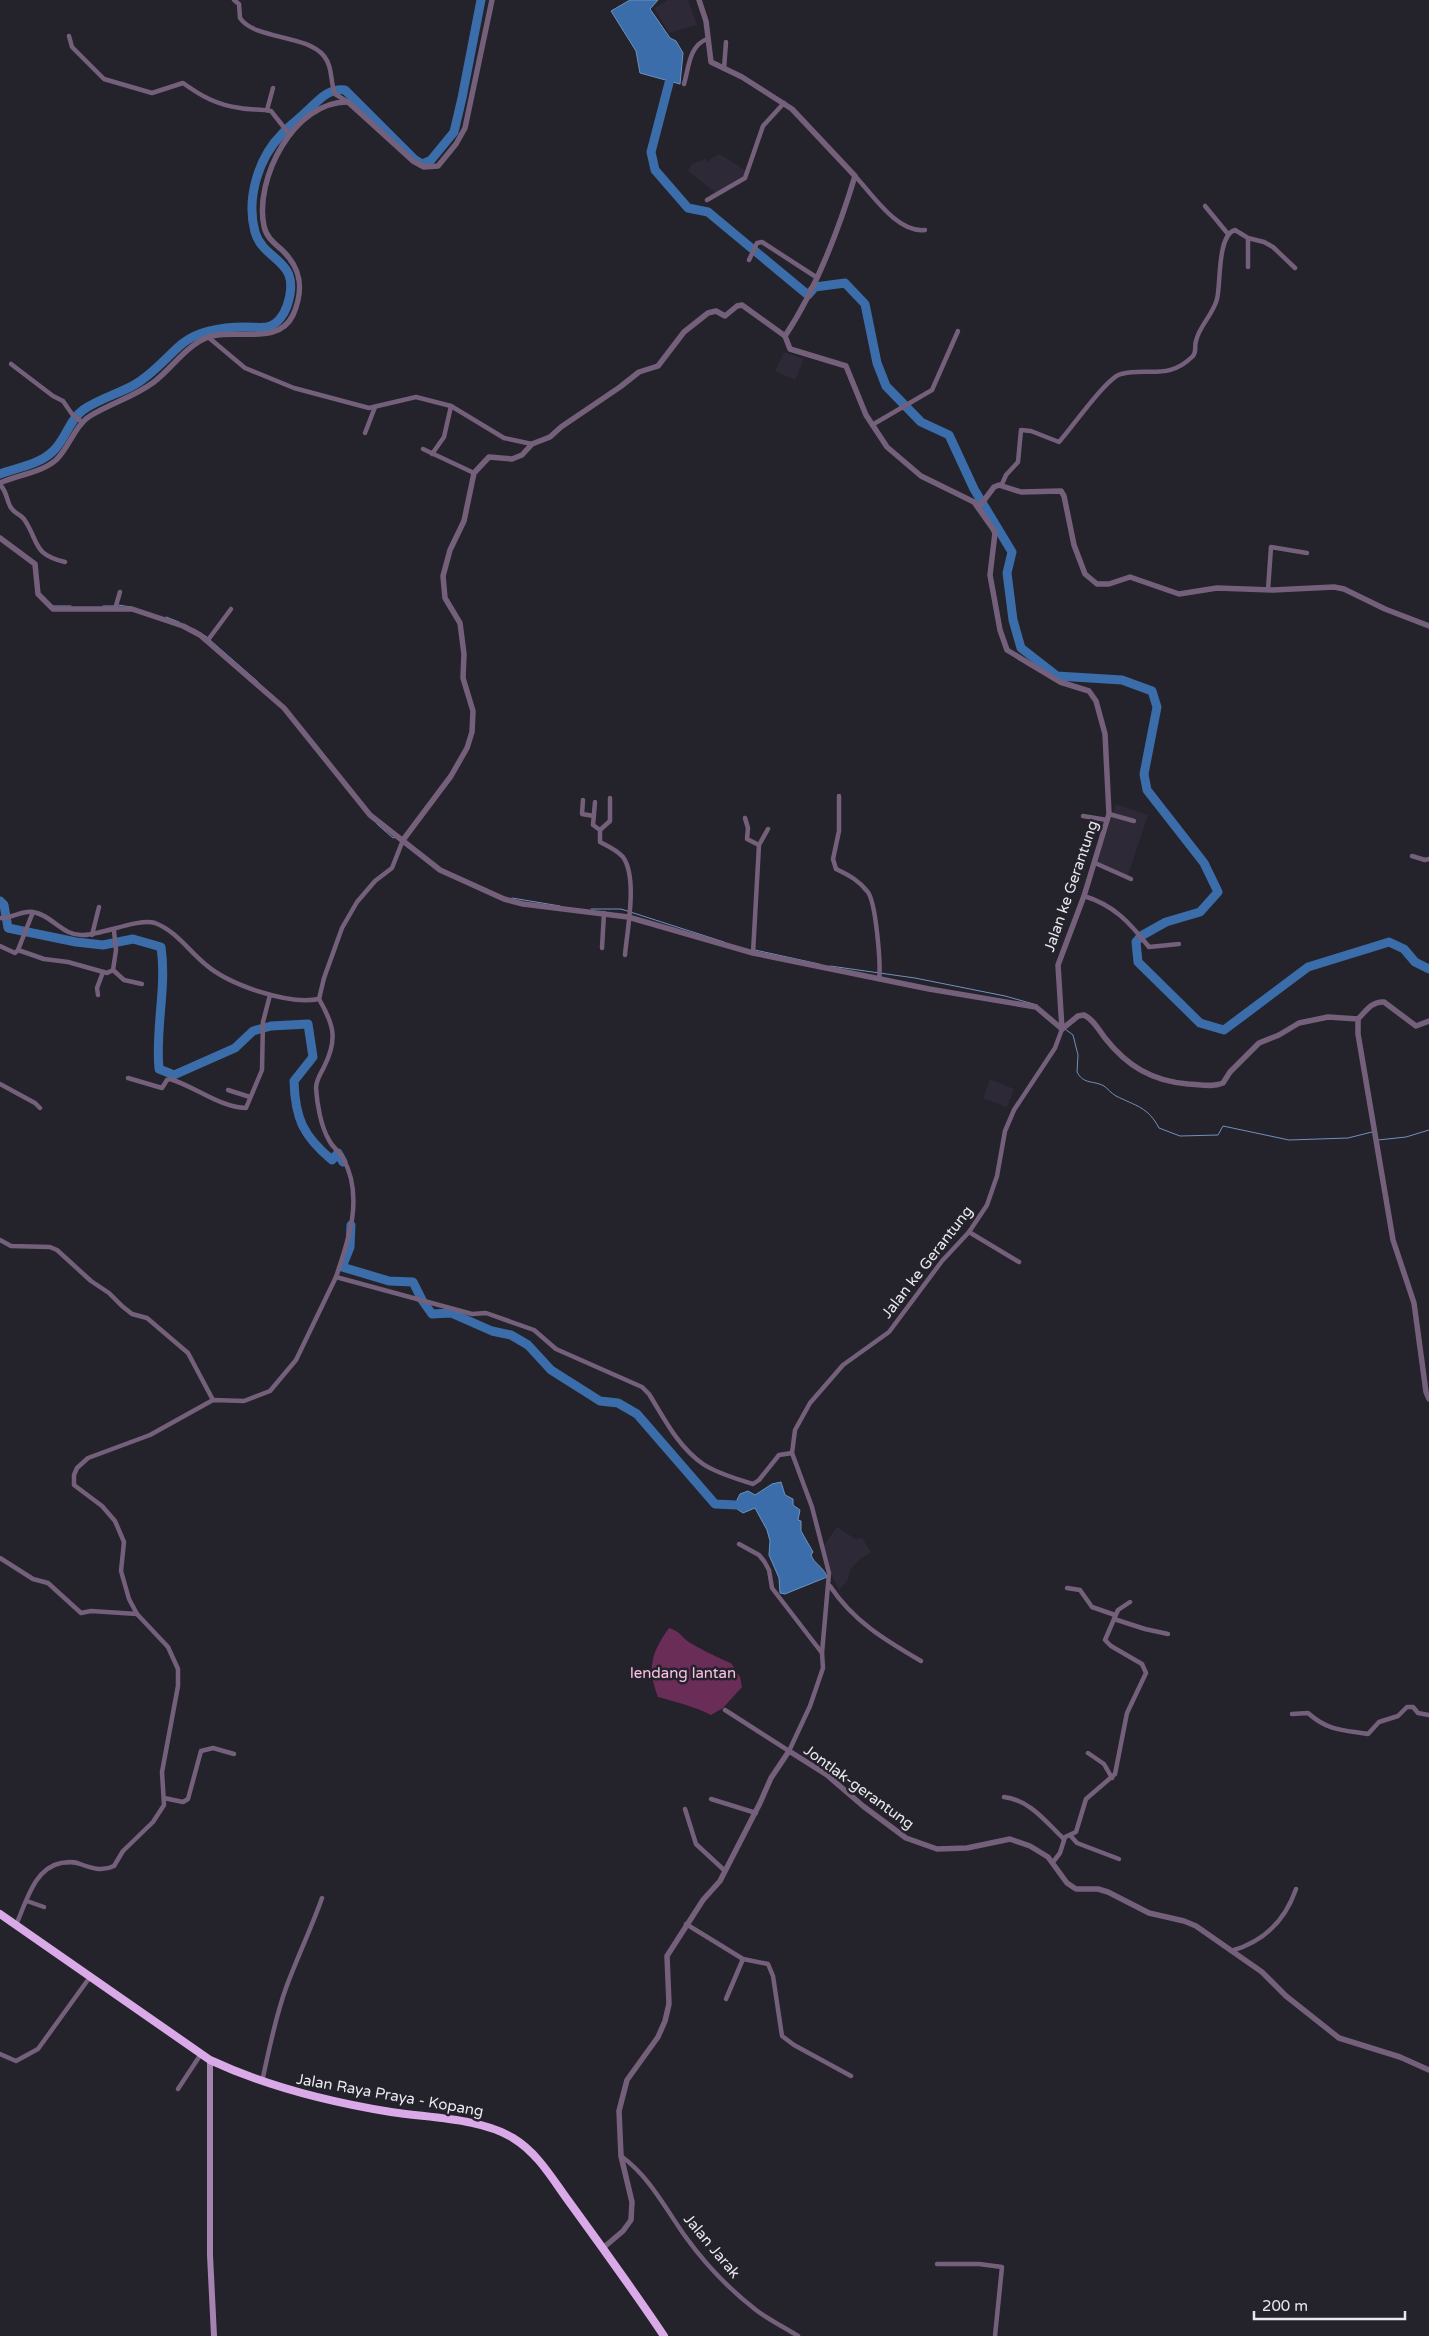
<svg xmlns="http://www.w3.org/2000/svg" width="1429" height="2336" font-family="'Varela Round',sans-serif">
	<style>
		.built { fill: #2d2937 }
		.green { fill: #692d58 }
		.water { fill: #3a6da9; stroke: #6f92be }
		.lines { fill: none; stroke-linecap: round; stroke-linejoin: round }
		.stream { stroke: #6f92be; stroke-width: 1 }
		.river { stroke: #3a6da9; stroke-width: 9 }
		.minor { stroke: #75607c; stroke-width: 4.5 }
		.tertiary { stroke: #75607c; stroke-width: 5.5 }
		.secondary { stroke: #a483af; stroke-width: 6 }
		.trunk { stroke: #daa9e8; stroke-width: 8 }
		.labels { text-anchor: middle; stroke-width: 5; stroke-linejoin: round; paint-order: stroke }
		.street-label { font-size: 15px; fill: #eae8ee; stroke: #24222a }
		.park-label { font-size: 15px; fill: #fbc0e6; stroke: #24222a }
	</style>
	<rect width="100%" height="100%" fill="#24222a"/>
	<g class="built">
		<path d="M668,0h20l9,25 -28,8 -15,-25z"/>
		<path d="M720,154l29,19 -33,20 -28,-22 4,-7 14,-5 3,3 2,-4z"/>
		<path d="M784,352l20,7 -9,21 -20,-9z"/>
		<path d="M1116,804l32,11 -20,60 -32,-11z"/>
		<path d="M990,1079l24,10 -7,18 -24,-9z"/>
		<path d="M837,1527l18,12 7,-1 9,14 -12,8 -9,10 -3,11 -8,9 -7,-14 -8,-31z"/>
	</g>
	<path class="green" d="M669,1628c9,3 10,5 16,11 5,5 39,22 46,24l9,14 2,10 -19,21 -12,7c-18,-9 -35,-13 -53,-18 -11,-29 -7,-44 11,-69z"/>
	<g class="water">
		<path d="M630,0h28l-8,9 20,29 6,3 7,12 -3,31 -40,-11 -4,-22 -25,-40z"/>
		<path d="M781,1482l4,13 8,4v6l7,5 -2,10 3,1v10l12,21 -2,3c3,9 12,11 16,22l-42,17 -5,-1 -1,-15 -10,-23 1,-14 -3,-11 -12,-22 -12,5 -6,-4v-9l3,-6 8,-3 7,4 17,-11z"/>
	</g>
	<g class="lines">
		<g class="stream">
			<path d="M118,605l13,2"/>
			<path d="M53,606h18"/>
			<path d="M103,606h11"/>
			<path d="M166,617l13,5"/>
			<path d="M194,629l13,8"/>
			<path d="M210,640l48,42"/>
			<path d="M377,824l16,14 3,-1"/>
			<path d="M512,898l48,8"/>
			<path d="M591,909h30l103,33"/>
			<path d="M755,950l64,14"/>
			<path d="M830,966l85,12 90,18 32,9"/>
			<path d="M1065,1029l8,6 5,20 -1,17c7,13 16,8 27,14 4,3 7,7 12,10 20,10 32,11 43,32l21,8 38,-1 5,-9 66,14 59,-2 24,-6"/>
			<path d="M1378,1140l28,-3 23,-7"/>
		</g>
		<g class="river">
			<path d="M669,83l-18,69 4,18 33,38 20,4 100,83 7,-8 30,-4 20,21 12,59 9,23 35,36 28,13 25,54 38,63 -5,21 6,47 8,28 36,28 65,4 30,11 5,16 -13,67 3,16 57,73 14,29 -18,20 -34,10 -25,14 -5,6 2,20 62,61 24,7 84,-63 65,-20 16,-5 15,7 11,13 14,7"/>
			<path d="M0,474c16,-6 40,-10 52,-22 13,-11 17,-32 31,-42 16,-11 35,-16 51,-25 20,-11 32,-28 49,-42 17,-13 41,-16 62,-16 7,0 15,1 22,0 10,-2 17,-12 20,-21 16,-48 -23,-43 -32,-74 -9,-33 3,-74 27,-98 7,-8 17,-15 25,-23 12,-11 21,-23 38,-21l69,69 8,5 9,-4 23,-28 8,-34 19,-98"/>
			<path d="M0,901l4,4 4,23 68,14 27,3 30,-6 28,8c6,41 -6,81 -2,122l15,6 61,-27 18,-17 18,-5 37,-2 5,33 -19,24c1,37 9,55 38,79l6,-7 5,9"/>
			<path d="M351,1225l-1,22 -8,20 47,14 24,1 9,18 10,14 19,-1 41,18 19,4 17,10 23,25 49,31 18,2 19,11 78,90 22,1"/>
		</g>
		<g class="minor">
			<path d="M234,0l5,4 1,14c15,22 66,16 84,38 9,11 6,26 11,38l13,8"/>
			<path d="M69,36l3,11 32,32 48,14 31,-10c18,13 34,22 57,25 10,2 21,1 31,3l19,24"/>
			<path d="M724,69l2,-27"/>
			<path d="M684,84c5,-17 5,-38 23,-45"/>
			<path d="M267,110l6,-22"/>
			<path d="M855,176c18,19 42,57 70,54"/>
			<path d="M707,200l38,-22 18,-52 21,-23"/>
			<path d="M1205,206l23,28"/>
			<path d="M749,260l8,-17 5,-1 54,35"/>
			<path d="M1248,267v-29"/>
			<path d="M208,337l37,31 49,20 75,20 47,-11 35,9 53,32 28,6"/>
			<path d="M11,364l42,32 10,5 9,13 10,8"/>
			<path d="M872,425l60,-35 26,-59"/>
			<path d="M365,433l10,-26"/>
			<path d="M423,449l51,24"/>
			<path d="M432,454l12,-17 7,-31"/>
			<path d="M1002,484l4,-9 12,-13 3,-32 10,1 28,11c12,-13 48,-65 62,-68 27,-7 47,7 72,-18 4,-5 1,-9 3,-15 3,-15 17,-26 21,-42 4,-15 0,-64 18,-69l13,8 16,4 9,5 22,21"/>
			<path d="M0,485c7,6 6,14 10,21 3,7 10,8 14,13 16,24 8,35 41,43"/>
			<path d="M1268,590l3,-43 36,6"/>
			<path d="M115,609l5,-17"/>
			<path d="M208,640l23,-31"/>
			<path d="M839,796v35l-6,28 3,10c14,7 21,10 31,22 9,9 14,74 12,88"/>
			<path d="M583,800l-1,14 12,2"/>
			<path d="M595,802l-2,23 7,5v12c8,4 17,8 23,15 15,21 4,74 2,98"/>
			<path d="M1109,814l25,7"/>
			<path d="M1083,816l24,4"/>
			<path d="M745,818l3,10 -1,11 12,6"/>
			<path d="M600,830l10,-9v-23"/>
			<path d="M1412,856l13,4 4,-1"/>
			<path d="M1095,863l36,16"/>
			<path d="M1084,896c30,9 46,27 65,51l30,-3"/>
			<path d="M0,918c11,1 22,-8 33,-6 19,3 30,25 51,23 20,-1 55,-17 71,-12 21,8 33,27 50,41 24,21 83,41 114,35 15,26 19,40 5,68 -3,6 -8,13 -8,21 1,16 5,39 13,52 3,7 10,11 14,18 21,38 6,81 -7,119"/>
			<path d="M92,935l7,-28"/>
			<path d="M0,946l15,7 3,-3 26,9 24,3 39,11 6,-3 3,-20 -2,-19"/>
			<path d="M602,948l2,-35"/>
			<path d="M18,950l15,-38"/>
			<path d="M753,953l6,-108 9,-16"/>
			<path d="M113,970l11,10 18,4"/>
			<path d="M98,995l-1,-7 6,-16"/>
			<path d="M319,999l5,-21 18,-50 15,-26 18,-21 17,-13 11,-28"/>
			<path d="M128,1078l34,10 5,-8 3,-1c26,8 49,28 76,29l16,-38 1,-48 7,-27"/>
			<path d="M0,1084l35,19 5,5"/>
			<path d="M228,1090l22,7"/>
			<path d="M969,1232l50,30"/>
			<path d="M0,1240l11,6 39,1 7,3 34,31 18,12 13,13 10,8 15,4 41,35 25,47"/>
			<path d="M792,1453l3,-23 15,-27 33,-38 46,-33 53,-71 27,-29 18,-27 10,-29 8,-45 9,-21 41,-62 7,-19"/>
			<path d="M739,1544l20,11 5,6 5,9 3,18 50,65"/>
			<path d="M0,1558l33,21 15,4 33,30 10,-2 46,3"/>
			<path d="M830,1586c23,35 55,54 91,75"/>
			<path d="M1067,1588l13,2 12,17 23,8"/>
			<path d="M1114,1619l31,10 23,5"/>
			<path d="M1292,1714l16,-1c20,18 35,17 60,21l11,-12 19,-6 9,-9h6l5,6 11,2"/>
			<path d="M1088,1753l16,11 8,14"/>
			<path d="M1004,1797c26,3 42,25 60,42"/>
			<path d="M164,1798l19,4 5,-3 13,-48 12,-3 21,6"/>
			<path d="M711,1799l45,14"/>
			<path d="M685,1809l11,35 28,26"/>
			<path d="M1070,1835l7,8 42,16"/>
			<path d="M1053,1862l7,-9 5,-16 11,-5 10,-33 29,-25 12,-61 19,-40 -4,-9 -31,-18 -6,-6 13,-30 12,-8"/>
			<path d="M27,1901l17,6"/>
			<path d="M686,1924l57,35 25,5 5,12 9,60 12,9 57,31"/>
			<path d="M16,1925c10,-22 18,-57 45,-62 7,-1 13,-2 19,1 11,4 22,8 34,2l9,-15 30,-29 11,-17 -2,-33 16,-86v-17l-10,-22 -31,-33 -8,-15 -8,-28 3,-29 -9,-21 -13,-15 -28,-21v-10l3,-7 11,-10 62,-23 63,-35 31,1 26,-10 26,-31 40,-83 136,37 14,-1 48,17 22,19 86,38 7,7c15,24 29,53 54,70 13,9 34,15 50,20l6,-4 20,-25 13,-2 20,54 17,66 -7,80 1,15 -13,38 -21,45 -64,-41"/>
			<path d="M1231,1951c32,-9 54,-30 65,-62"/>
			<path d="M726,1999l17,-40"/>
			<path d="M0,2054l16,7 22,-12 52,-72"/>
			<path d="M262,2082c7,-32 13,-64 24,-94 11,-30 25,-59 36,-90"/>
			<path d="M178,2089l23,-35"/>
			<path d="M621,2156c29,21 44,52 64,80 20,28 44,53 71,74 13,10 28,17 42,26"/>
			<path d="M937,2264h42l23,3 -7,69"/>
		</g>
		<g class="tertiary">
			<path d="M699,0l7,21 5,41 31,15 50,32 63,67c-17,56 -38,112 -70,160"/>
			<path d="M0,483c17,-8 41,-10 56,-23 13,-12 19,-35 34,-44 21,-13 44,-19 64,-34 17,-13 31,-35 52,-44 27,-11 72,9 87,-23 11,-25 9,-46 -11,-65 -8,-7 -16,-13 -18,-24 -10,-47 30,-125 84,-124l65,59 11,6 14,-1 18,-22 9,-16 27,-128"/>
			<path d="M979,507l15,-20 5,-2 22,7 40,-1 3,5 10,49 11,29 12,10h12l21,-7 49,17 38,-6 56,2 61,-3 10,2 41,20 44,17"/>
			<path d="M0,538l35,26 3,30 15,15h79l51,17 17,9 84,73 86,107 70,55 64,29 19,5 105,13 125,36 176,36 107,18 26,22"/>
			<path d="M403,840l48,-64 16,-28 5,-16 1,-21 -10,-33 1,-24 -4,-31 -15,-25 -2,-22 7,-26 14,-29 10,-48 15,-16 23,2 10,-4 10,-11 18,-7 11,-10 59,-40 19,-15 19,-6 26,-34 24,-19 8,-2 9,5 12,-10 5,-1 43,31 5,13 56,17 20,49 21,32 34,29 53,26 19,27 2,4 -5,42 10,55 7,20 53,32 29,9 7,10 9,33 4,80 -25,82 -26,69 4,64"/>
			<path d="M1358,1019c8,-8 14,-18 26,-17l32,24 13,-5"/>
			<path d="M1062,1029l16,-13 6,-1c10,5 14,14 21,23 22,28 47,43 83,46 11,0 23,4 35,-1l7,-11 29,-29 20,-8 20,-12 29,-6 30,2v15l35,206 21,63 12,89 3,7"/>
			<path d="M603,2248l20,-17 8,-11 1,-18 -11,-46 -2,-45 8,-31 31,-43 7,-16 4,-17 -2,-48 36,-56 17,-19 40,-78 11,-25 18,-27 38,24 36,31 43,32 31,11 30,-1 43,-9 20,7 18,11 19,26 9,6h22l10,3 41,21 35,8 12,5 66,46 24,24 53,42 61,19 29,13"/>
		</g>
		<path class="secondary" d="M210,2060v195l4,81"/>
		<path class="trunk" d="M0,1914l210,146c58,27 119,42 181,52 38,6 90,6 122,26 25,15 40,42 57,65 32,44 64,88 94,133"/>
	</g>
	<g class="labels">
		<g class="street-label">
			<text transform="translate(1071 886) rotate(-71)" y="5">Jalan ke Gerantung</text>
			<text transform="translate(927 1262) rotate(-52)" y="5">Jalan ke Gerantung</text>
			<text transform="translate(859 1787) rotate(36)" y="5">Jontlak-gerantung</text>
			<text transform="translate(390 2095) rotate(10)" y="5">Jalan Raya Praya - Kopang</text>
			<text transform="translate(712 2246) rotate(50)" y="5">Jalan Jarak</text>
		</g>
		<g class="park-label">
			<text x="683" y="1678">lendang lantan</text>
		</g>
	</g>
	<path d="M1254 2311v8h151v-8" fill="none" stroke="#eae8ee" stroke-width="2.5"/>
	<text x="1262" y="2311" font-size="15" fill="#eae8ee" stroke="#24222a" stroke-width="4" paint-order="stroke">200 m</text>
</svg>
